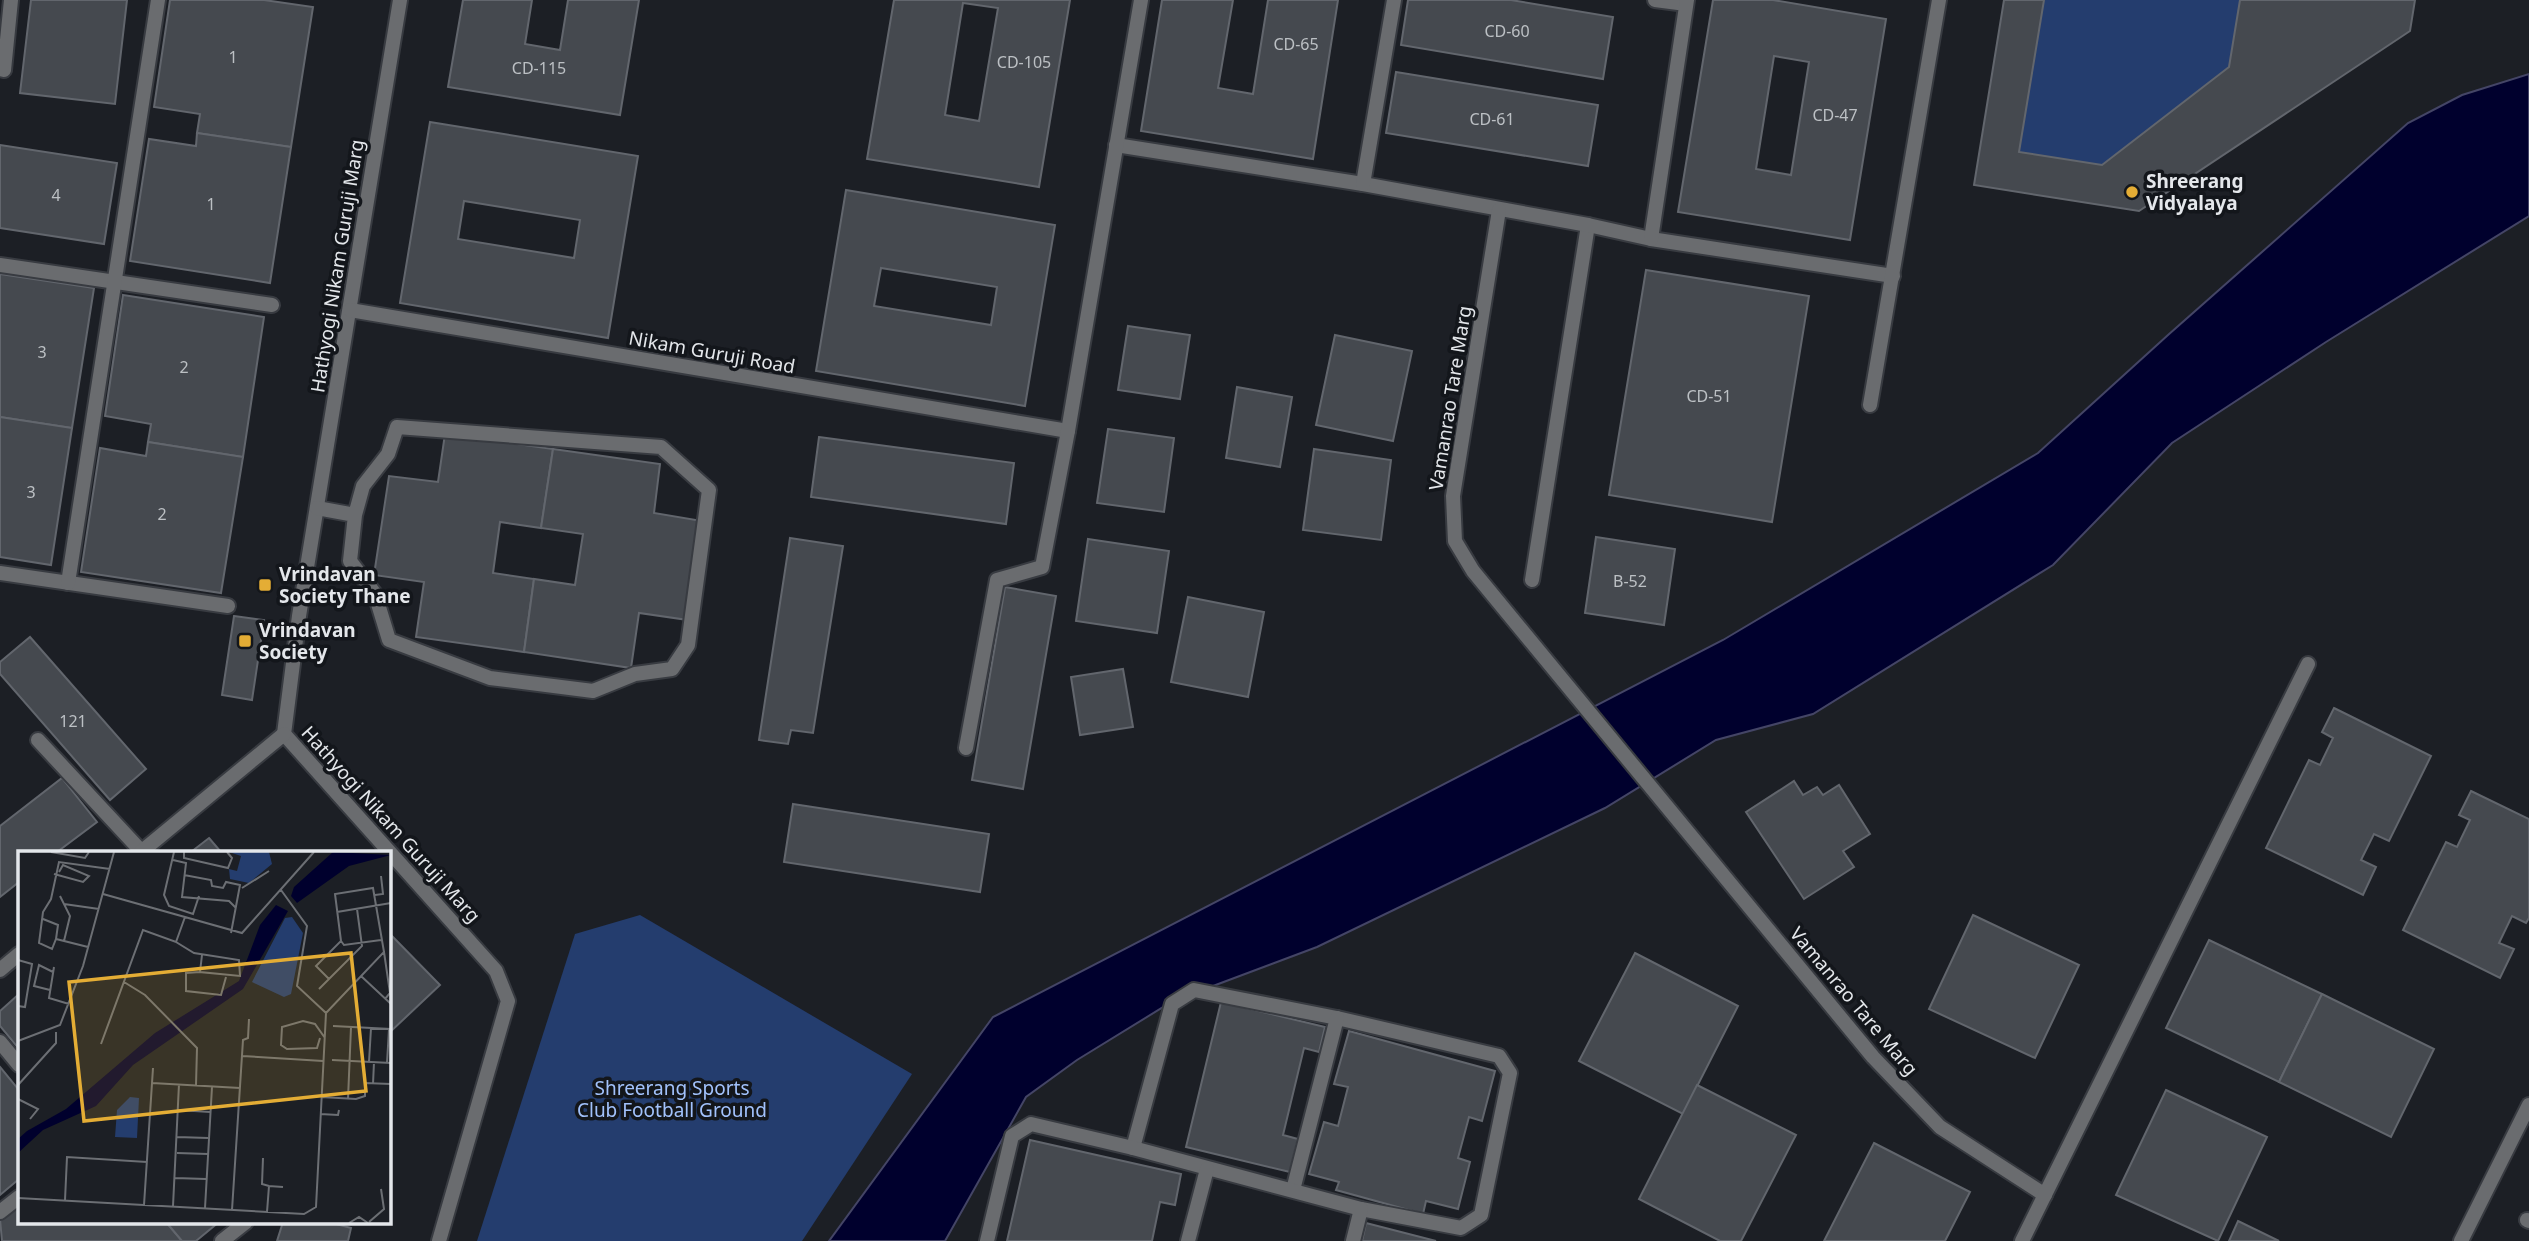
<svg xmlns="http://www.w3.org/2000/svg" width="2529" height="1241" font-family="'Noto Sans',sans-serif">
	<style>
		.green { fill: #243d6e }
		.water { fill: #00002d; stroke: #444566; stroke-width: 2 }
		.building { fill: #45494f; stroke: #62666d; stroke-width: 2; fill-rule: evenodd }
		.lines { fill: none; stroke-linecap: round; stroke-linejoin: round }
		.service-casing { stroke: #383b41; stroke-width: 18 }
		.minor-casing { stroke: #383b41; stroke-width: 18 }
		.service { stroke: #6a6c6f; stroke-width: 14 }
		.minor { stroke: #6a6c6f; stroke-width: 14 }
		.poi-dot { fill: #e4ad35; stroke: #13161b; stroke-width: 2.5 }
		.labels { text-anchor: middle; stroke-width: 7; stroke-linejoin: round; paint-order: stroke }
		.number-label { font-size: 16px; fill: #bcc0c4 }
		.poi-label { font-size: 19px; font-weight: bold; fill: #e4e7eb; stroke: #13161b; text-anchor: start }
		.street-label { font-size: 19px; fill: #e4e7eb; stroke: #13161b }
		.park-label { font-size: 19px; fill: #a2c2fc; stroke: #13161b }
		.inset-road { fill: none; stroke: #6c6f74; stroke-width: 2 }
		.view { fill: #e4ad35; fill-opacity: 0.15; stroke: #e4ad35; stroke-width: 3.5 }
		.inset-edge { fill: none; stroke: #e4e7eb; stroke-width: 3.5 }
	</style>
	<rect width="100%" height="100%" fill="#1c1f25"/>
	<g class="green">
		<path d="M2044,0h196l-11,67 -127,98 -83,-13z"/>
		<path d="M640,915l272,159 -110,167h-325l98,-307z"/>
	</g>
	<path class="water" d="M2529,74v142l-203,126 -154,101 -119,122 -240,149 -97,26 -111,68 -288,139 -144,54 -96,59 -51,37 -81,144h-116l164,-224 730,-377 315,-187 130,-118 240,-212 54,-28z"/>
	<g class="building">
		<path d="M31,0h96l-12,104 -95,-11z"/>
		<path d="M170,0h94l49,7 -22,140 -94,-14 3,-19 -46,-7z"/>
		<path d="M463,0h69l-7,44 35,6 8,-50h71l-19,115 -172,-28z"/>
		<path d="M894,0h176l-31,187 -172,-28zM963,3l35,5 -19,113 -34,-6z"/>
		<path d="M1162,0h71l-15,88 35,6 15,-94h70l-25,159 -172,-28z"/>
		<path d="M1408,0h103l102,17 -10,62 -202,-34z"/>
		<path d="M1713,0h60l113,19 -36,221 -172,-28zM1774,56l35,6 -18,113 -35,-6z"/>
		<path d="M2004,0h40l-25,152 83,13 127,-98 11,-67h175l-5,31 -271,180 -165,-26z"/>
		<path d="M1396,72l202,33 -10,61 -202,-33z"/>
		<path d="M430,122l208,34 -30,182 -208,-35zM464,201l116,19 -6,38 -116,-19z"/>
		<path d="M197,133l94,14 -21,136 -140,-22 19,-122 47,7z"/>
		<path d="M0,145l117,18 -13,81 -104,-16z"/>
		<path d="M846,190l209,35 -30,181 -209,-35zM881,268l116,19 -6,38 -117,-19z"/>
		<path d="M1646,270l163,26 -37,226 -163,-27z"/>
		<path d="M0,274l94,14 -22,140 -72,-11z"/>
		<path d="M123,295l141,22 -21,140 -95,-15 3,-18 -46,-8z"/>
		<path d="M1128,326l62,9 -10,64 -62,-9z"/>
		<path d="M1335,335l77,16 -19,90 -77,-16z"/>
		<path d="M1237,387l55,10 -12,70 -54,-9z"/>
		<path d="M0,417l72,11 -21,137 -51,-8z"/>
		<path d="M1108,429l66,9 -10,74 -67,-9z"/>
		<path d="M445,434l108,15 -12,79 -41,-6 -7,51 41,6 -10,73 -108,-15 8,-55 -50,-7 15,-99 49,6z"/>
		<path d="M819,437l195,26 -8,61 -195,-27z"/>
		<path d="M148,442l95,15 -22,136 -140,-21 19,-124 46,8z"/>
		<path d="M553,449l107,15 -6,49 48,8 -14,99 -49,-7 -8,55 -107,-16 10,-73 41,6 8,-51 -42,-6z"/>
		<path d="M1314,449l77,11 -10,80 -78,-10z"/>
		<path d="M1596,537l79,12 -11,76 -79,-12z"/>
		<path d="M790,538l53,8 -30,187 -22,-3 -3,14 -29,-4z"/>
		<path d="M1088,539l81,12 -12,82 -81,-12z"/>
		<path d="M1005,587l51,9 -33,193 -51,-9z"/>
		<path d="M1188,597l76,15 -16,85 -77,-15z"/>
		<path d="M234,616l30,4 -12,80 -30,-5z"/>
		<path d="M30,637l116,132 -36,31 -110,-126v-12z"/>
		<path d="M1123,669l10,58 -53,8 -9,-58z"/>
		<path d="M2334,708l97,48 -42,85 -15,-7 -13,26 15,7 -13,28 -97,-47 43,-88 11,5 13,-27 -11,-6z"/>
		<path d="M62,778l35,44 -40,30h-38v30l-19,15v-71z"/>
		<path d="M1794,781l9,14 14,-8 6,8 16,-10 31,49 -27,17 11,16 -50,32 -58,-87z"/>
		<path d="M2471,791l58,28v99l-3,5 -14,-7 -13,27 15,6 -14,29 -97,-48 43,-88 11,5 13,-27 -11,-5z"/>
		<path d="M793,804l196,30 -9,58 -196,-30z"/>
		<path d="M209,838l12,14h-30z"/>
		<path d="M1973,915l106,50 -44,93 -106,-49z"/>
		<path d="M392,936l48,49 -52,49v-95z"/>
		<path d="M2209,940l113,54 -43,88 -113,-54z"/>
		<path d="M1635,953l103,53 -55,108 -104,-53z"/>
		<path d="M19,994v55l-19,-23v-15z"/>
		<path d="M2322,994l112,55 -43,88 -112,-55z"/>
		<path d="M1221,1002l104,25 -6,25 -15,-4 -21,87 15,4 -8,33 -104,-25z"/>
		<path d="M1349,1031l146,40 -13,50 -13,-4 -11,41 12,4 -12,47 -32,-8 -3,13 -87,-24 3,-8 -30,-8 15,-52 14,4 10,-39 -14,-3z"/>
		<path d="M0,1067l19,23v89l-19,16z"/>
		<path d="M1697,1085l99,50 -55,106h-21l-81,-42z"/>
		<path d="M2166,1090l101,47 -49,104 -102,-46z"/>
		<path d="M1030,1140l151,34 -6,31 -15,-3 -8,39h-145z"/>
		<path d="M1874,1143l96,49 -25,49h-121z"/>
		<path d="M19,1203v19h147l16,19h-180l-2,-22z"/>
		<path d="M2238,1221l41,20h-50z"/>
		<path d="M166,1222h53l-23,19h-14z"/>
		<path d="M283,1222h46l22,6 -3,13h-71z"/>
		<path d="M1366,1223l70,18h-74z"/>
	</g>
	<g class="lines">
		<g class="service-casing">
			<path id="service" d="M1532,580l56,-355"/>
		</g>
		<g class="minor-casing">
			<g id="minor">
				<path d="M400,0l-101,616 -15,118 212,237 12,30 -69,240"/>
				<path d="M1655,0l31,4"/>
				<path d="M0,69l4,1 7,-70"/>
				<path d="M1116,145l247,39 225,41 63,14 242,37"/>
				<path d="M1363,184l31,-184"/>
				<path d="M1499,210l-46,286 2,45 18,30 400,486 67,70 105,68"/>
				<path d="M1651,239l36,-239"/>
				<path d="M0,265l272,40"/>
				<path d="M350,310l718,121"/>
				<path d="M1870,405l69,-405"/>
				<path d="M317,508l38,7 -5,46 25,33 14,46 101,38 103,13 42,-17 37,-5 16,-24 21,-155 -48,-43 -264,-20 -9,27 -25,32 -8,29"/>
				<path d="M0,573l228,33"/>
				<path d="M68,583l90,-583"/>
				<path d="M38,740l104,112"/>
				<path d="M966,748l31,-168 45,-13 26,-136 73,-431"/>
				<path d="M141,852l143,-118"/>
				<path d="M0,970l19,-16"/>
				<path d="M0,1042l19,23"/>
				<path d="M1133,1148l39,-144 22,-14 143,28 162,38 11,17 -29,142 -20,13 -100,-19"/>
				<path d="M1293,1190l44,-172"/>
				<path d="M0,1212l19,-15"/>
				<path d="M2527,1220l2,1"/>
				<path d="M222,1241l24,-19"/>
				<path d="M987,1241l25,-105 19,-12 102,24 228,61 -8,32"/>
				<path d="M1188,1241l19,-72"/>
				<path d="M2022,1241l286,-577"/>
				<path d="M2461,1241l68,-136"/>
			</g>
		</g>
		<use href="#service" class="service"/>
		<use href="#minor" class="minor"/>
	</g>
	<g class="poi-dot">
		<circle cx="2132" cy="192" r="7"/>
		<rect x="258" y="578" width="14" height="14" rx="3.5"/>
		<rect x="238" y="634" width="14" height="14" rx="3.5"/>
	</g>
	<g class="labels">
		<g class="number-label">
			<text x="1507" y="37">CD-60</text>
			<text x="1296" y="50">CD-65</text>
			<text x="233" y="63">1</text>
			<text x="1024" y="68">CD-105</text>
			<text x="539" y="74">CD-115</text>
			<text x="1835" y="121">CD-47</text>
			<text x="1492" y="125">CD-61</text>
			<text x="56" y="201">4</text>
			<text x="211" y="210">1</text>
			<text x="42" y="358">3</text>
			<text x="184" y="373">2</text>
			<text x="1709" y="402">CD-51</text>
			<text x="31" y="498">3</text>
			<text x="162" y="520">2</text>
			<text x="1630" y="587">B-52</text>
			<text x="73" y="727">121</text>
		</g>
		<g class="poi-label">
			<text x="2146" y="188">Shreerang<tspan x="2146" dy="22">Vidyalaya</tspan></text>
			<text x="279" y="581">Vrindavan<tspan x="279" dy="22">Society Thane</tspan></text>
			<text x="259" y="637">Vrindavan<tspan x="259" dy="22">Society</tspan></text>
		</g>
		<g class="street-label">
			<text transform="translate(337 266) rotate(-81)" y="7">Hathyogi Nikam Guruji Marg</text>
			<text transform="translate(712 352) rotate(10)" y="7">Nikam Guruji Road</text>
			<text transform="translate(1450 398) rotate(-81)" y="7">Vamanrao Tare Marg</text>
			<text transform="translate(391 824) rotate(48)" y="7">Hathyogi Nikam Guruji Marg</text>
			<text transform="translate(1854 1001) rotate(50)" y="7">Vamanrao Tare Marg</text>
		</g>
		<g class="park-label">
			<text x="672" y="1095">Shreerang Sports<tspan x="672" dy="22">Club Football Ground</tspan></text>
		</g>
	</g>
	<g transform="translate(18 851)">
		<rect width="373" height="373" fill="#1c1f25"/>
		<path d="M211,1h40l3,12 -23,19 -19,-4 -1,-10 8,2 4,-15zM274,66l11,16 -12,61 -7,3 -32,-15 33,-64zM112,246l9,1 -2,40 -22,-1 2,-27z" fill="#243d6e"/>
		<path d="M315,1l58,3 -42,11 -52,37 -6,-7 3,-9zM258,54l12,6 -45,78 -110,76 -37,41 -53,24 -25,23v-14l9,-8 39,-22 89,-76 84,-52 21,-56z" fill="#00002d"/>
		<path class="inset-road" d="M33,1l34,6 4,-6M156,1l-10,43 5,11 24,8 6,-18M166,1v6l44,10 4,-10 -5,-6M155,9l13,3 -4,34 47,4 7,7M36,23l29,8 6,-6 -26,-11 -4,7M166,24l27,5 1,6 11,2 3,-6 14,3 -9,48M224,37l27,-17M85,43l139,39 72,-81M357,44l8,-1 -2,-18M42,45l10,20 -6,25M46,53l35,5M319,61l54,-9M25,68l15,6 -2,14M323,90l3,4 37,-5M158,91l18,11 45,7 1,16 -40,-4 2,-17M70,96l-32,-8 -4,10 -13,-6 4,-31 8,-13 8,-37 51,7M366,101l6,41 -5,6M0,109l14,4 -7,43 -7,-1M36,116l-5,31 20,6M182,121l-14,1v18l35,4 5,-18M343,125l30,28M106,131l21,13 52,53 -1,37M301,138l43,-43 -5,-37M32,139l-16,-4 5,-21 14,7M308,162l58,-61 -11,-64 -38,6 6,47 -25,25 13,13M315,175l58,3M302,187l-3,10 -30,1 -6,-4 1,-18 21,-6 12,3 10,14M0,190l42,-16 23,-59 31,-114M83,193l42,-114 33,12 9,-25M224,205l81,5M314,209l59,3M351,211l2,-34M369,212l2,-34M134,232l88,5M355,233l1,-22M0,234l38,-42v-11M303,246l35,2 9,-3v-13l26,1M0,248l20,10 -8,10M330,248l3,-72M160,259l32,2M302,263l18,1 1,-5M159,286l31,1M159,302l31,1M245,307l-1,26 7,2M157,327l31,1M0,347l286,16 12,-7 10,-194 -29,-27 10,-60 -26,-36M47,349l2,-43 80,5M126,354l9,-137M155,355l6,-122M187,357l7,-121M214,359l11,-170 5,-2 1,-19M249,361l2,-26 14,1M351,371l15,-13 -3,-20M331,372l10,-6 9,6"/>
		<path class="view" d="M333,102l15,138 -282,30 -15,-139z"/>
		<rect width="373" height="373" class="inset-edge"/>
	</g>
</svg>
